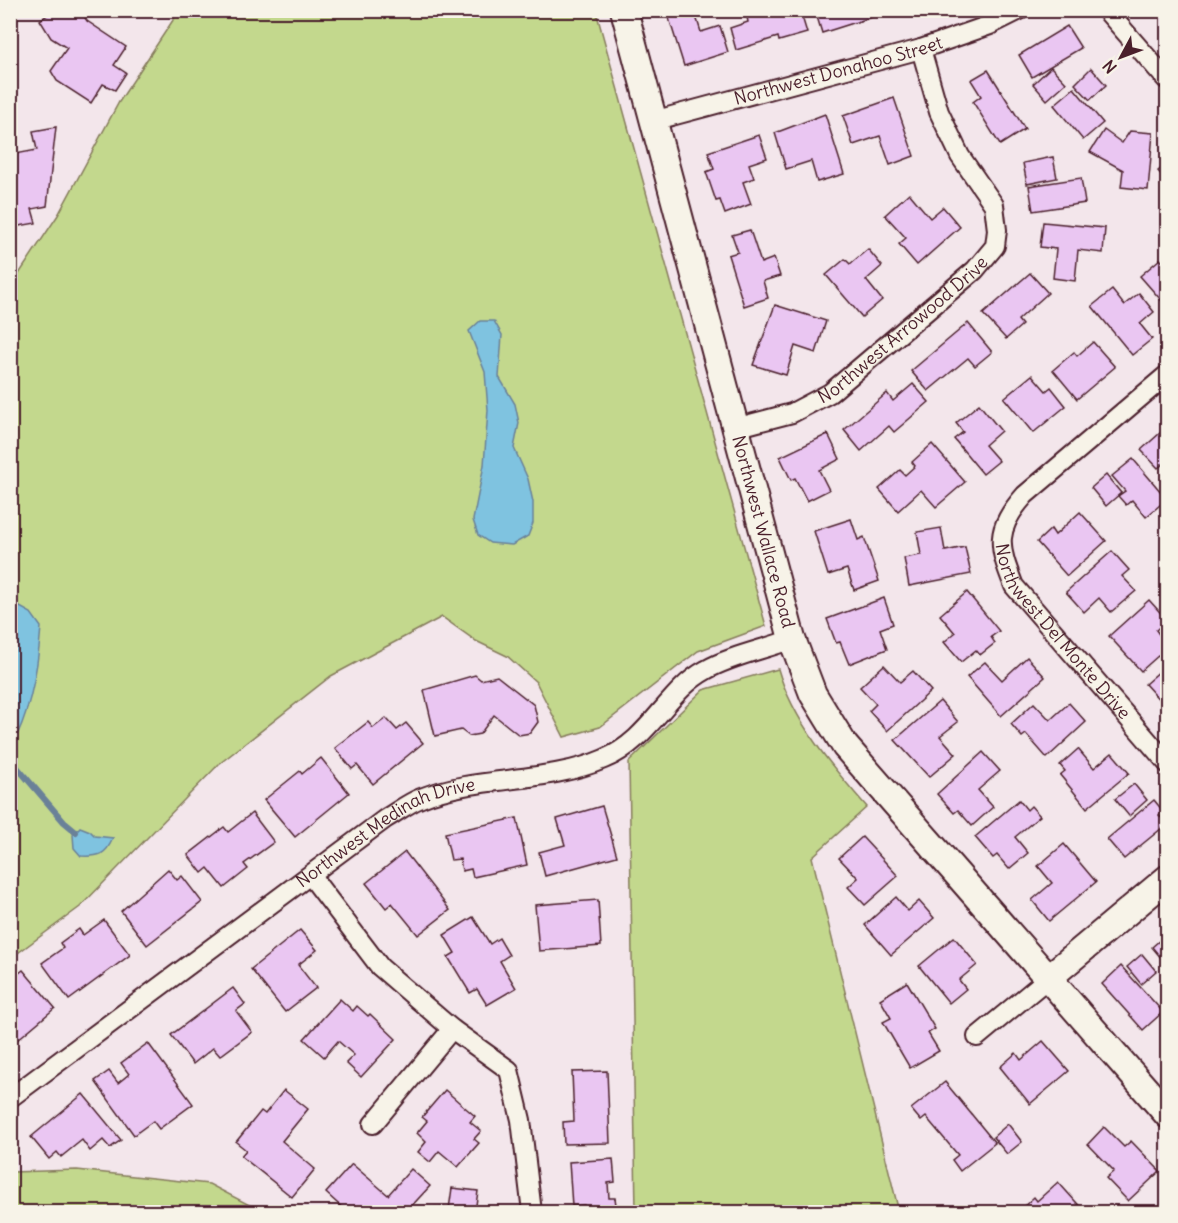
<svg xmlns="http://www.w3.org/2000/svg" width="1178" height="1223" font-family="Delius,sans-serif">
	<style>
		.green { fill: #c3d88d; stroke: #867c5c; stroke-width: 1.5 }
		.water { fill: #7fc3e0; stroke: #6a8198; stroke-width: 1.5 }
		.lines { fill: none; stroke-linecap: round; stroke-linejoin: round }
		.stream { stroke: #6a8198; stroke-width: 6 }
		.building { fill: #eac6f2; stroke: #4a1f2b; stroke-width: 1.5 }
		.street-casing { stroke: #4a1f2b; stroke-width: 22 }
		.secondary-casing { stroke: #4a1f2b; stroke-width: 30 }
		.street { stroke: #f7f3e8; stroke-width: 18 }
		.secondary { stroke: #f7f3e8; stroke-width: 26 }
		.labels { text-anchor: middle; stroke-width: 5; stroke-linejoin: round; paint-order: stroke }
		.street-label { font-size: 18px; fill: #4a1f2b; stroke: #f7f3e8 }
	</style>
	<rect width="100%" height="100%" fill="#f3e6eb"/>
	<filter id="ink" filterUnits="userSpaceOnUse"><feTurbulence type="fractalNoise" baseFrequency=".0167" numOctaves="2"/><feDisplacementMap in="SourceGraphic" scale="12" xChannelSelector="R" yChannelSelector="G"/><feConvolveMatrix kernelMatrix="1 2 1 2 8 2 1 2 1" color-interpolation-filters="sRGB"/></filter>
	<g filter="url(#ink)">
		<g class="green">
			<path d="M179,11h417l170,615 -68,25 -98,76 -36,10 -28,-55 -29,-26 -31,-15 -34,-24 -111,59 -112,88 -139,143 -69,51v-672l47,-71 61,-113z"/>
			<path d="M778,669c15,52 54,98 89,138l-55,50 87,355h-263l-7,-450 74,-72z"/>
			<path d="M77,1170l132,14 54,28h-252v-40z"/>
		</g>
		<g class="water">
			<path d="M480,321h14l8,14 -3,42 16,27 4,19 -5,25 14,31 5,23v21l-5,13 -16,9 -22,-2 -12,-8 -5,-15 11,-55 4,-55 -3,-38 -16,-41z"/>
			<path d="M11,602l20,11 10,14c-3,40 -10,85 -30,120z"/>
			<path d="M80,827l10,4 5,5 18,2c-7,17 -14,19 -32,18l-7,-8 -1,-13z"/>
		</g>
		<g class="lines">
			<path class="stream" d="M10,759l54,63 12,10"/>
		</g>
		<g class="building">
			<path d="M55,10h25l7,11 39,26 -12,18 12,8 -11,17 -12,-6 -12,19 -34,-22 -6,-10 16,-23 -16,-10 -11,-18z"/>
			<path d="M683,10h11l7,22 19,-6 8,26 -44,14 -16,-51z"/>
			<path d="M766,10h34l7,23 -28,8 -1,-4 -42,13 -6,-22 18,-6 -1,-5z"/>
			<path d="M815,10h72l1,2 -66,21z"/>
			<path d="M1067,26l14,22 -49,29 -13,-22z"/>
			<path d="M1051,67l15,16 -19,17 -14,-16z"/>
			<path d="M1091,68l15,17 -16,15 -15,-16z"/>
			<path d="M988,70l37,59 -25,16 -27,-43 8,-6 -10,-16z"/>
			<path d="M1074,88l29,35 -20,17 -29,-35z"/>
			<path d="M894,98l20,58 -24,9 -10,-29 -27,9 -10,-29z"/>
			<path d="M825,114l19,60 -27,8 -6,-21 -25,8 -11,-36z"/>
			<path d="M56,127l-9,79 -15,3 4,14 -23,4 5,25 -8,1v-98l27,-5 -4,-19z"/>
			<path d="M1104,130l18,13 8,-12 23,2 -5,57 -27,-3 2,-17 -33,-18z"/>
			<path d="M759,135l8,23 -18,6 5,14 -11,4 8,22 -26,10 -5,-14 -4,1 -10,-29 8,-3 -6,-17z"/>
			<path d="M1053,157l4,21 -30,6 -4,-21z"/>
			<path d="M1168,163v19l-10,-11z"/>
			<path d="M1081,178l4,25 -52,8 -4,-25z"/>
			<path d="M909,193l21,25 13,-11 17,20 -43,38 -18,-21 7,-6 -21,-23z"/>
			<path d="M1043,222l62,6 -2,25 -25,-3 -3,31 -22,-3 3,-29 -16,-2z"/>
			<path d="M750,230l11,33 13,-5 6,18 -17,5 5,17 -24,8 -16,-51 10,-3 -6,-17z"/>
			<path d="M868,249l14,17 -16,14 16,20 -20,17 -36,-42 19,-16 5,5z"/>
			<path d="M1160,259l8,9v40l-28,-32z"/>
			<path d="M1030,273l18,20 -30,27 4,5 -16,14 -23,-25z"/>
			<path d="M1112,290l12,15 15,-12 15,19 -14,12 12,15 -20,16 -40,-49z"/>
			<path d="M775,305l51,16 -10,32 -21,-7 -9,29 -33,-10z"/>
			<path d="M968,323l24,29 -17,14 -7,-8 -40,33 -17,-20z"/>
			<path d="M1093,342l22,25 -38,32 -24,-29 21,-18 3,4z"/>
			<path d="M1032,375l14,16 5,-4 15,19 -33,27 -29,-35z"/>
			<path d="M913,384l16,18 -35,30 -5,-6 -28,25 -17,-21 43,-37 6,8z"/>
			<path d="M979,404l22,27 -16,14 14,16 -16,13 -29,-35 9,-7 -7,-9z"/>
			<path d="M1168,426v34l-10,8 -17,-18z"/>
			<path d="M828,434l12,25 -21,11 10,20 -22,11 -12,-23 -4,2 -11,-23z"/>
			<path d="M932,444l33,38 -29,25 -15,-17 -23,21 -19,-22 21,-19 5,5 10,-9 -3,-4z"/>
			<path d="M1133,459l34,40 -21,18 -14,-17 -6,5 -8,-9 7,-5 -13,-15z"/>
			<path d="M1106,475l15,18 -15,13 -15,-18z"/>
			<path d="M1080,512l26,29 -39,35 -30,-34 14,-13 4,6z"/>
			<path d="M851,519l7,21 6,-3 15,44 -25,9 -7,-21 -19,6 -14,-44z"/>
			<path d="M941,528l4,23 20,-4 6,27 -62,12 -5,-28 17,-3 -4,-23z"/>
			<path d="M1112,551l17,19 -7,6 14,15 -25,21 -12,-14 -15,14 -18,-20z"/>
			<path d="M967,592l32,39 -8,6 4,6 -15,12 -4,-5 -15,12 -17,-20 11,-9 -15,-18z"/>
			<path d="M884,598l9,26 -13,5 7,20 -38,15 -9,-22 -4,1 -9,-24z"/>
			<path d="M1149,600l18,20 -11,10 12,17 -27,24 -32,-35z"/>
			<path d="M1027,657l18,20 -44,39 -34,-39 18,-15 17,18z"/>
			<path d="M1168,664v35l-5,5 -18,-20z"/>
			<path d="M884,665l16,17 13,-11 18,20 -44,40 -18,-20 7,-7 -16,-17z"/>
			<path d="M475,675l6,5 16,-4 37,29 4,17 -8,11 -11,2 -25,-20 -14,19 -11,2 -8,-6 -26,6 -11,-46z"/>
			<path d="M940,701l18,21 -18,14 16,18 -27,23 -34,-37z"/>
			<path d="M1034,703l16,17 19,-17 17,19 -39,36 -21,-24 -4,3 -11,-13z"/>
			<path d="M386,718l11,12 9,-7 17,20 -50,41 -16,-19 -5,4 -17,-21 33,-26 5,6z"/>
			<path d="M1078,749l16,19 18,-15 17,20 -42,35 -27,-33 5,-4 -5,-6z"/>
			<path d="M983,752l17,19 -22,19 15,17 -21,19 -14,-16 -4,3 -17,-19z"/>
			<path d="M321,758l28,35 -54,44 -31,-37 36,-29 2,3z"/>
			<path d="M1134,784l13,16 -18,16 -14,-17z"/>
			<path d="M1019,800l8,10 4,-4 9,10 -25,21 13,16 -19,16 -12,-14 -4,3 -18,-21z"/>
			<path d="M1154,800l9,11 -4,4 8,9 -43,35 -17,-20z"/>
			<path d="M602,806l15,50 -72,20 -6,-24 26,-7 -8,-26z"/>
			<path d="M252,813l22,29 -30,22 4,5 -24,19 -16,-20 -6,5 -14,-18 36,-28 4,5z"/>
			<path d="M517,818l10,47 -54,12 -2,-8 -9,2 -2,-12 -9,1 -6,-27z"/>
			<path d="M862,837l36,39 -33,29 -17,-18 10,-9 -19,-20z"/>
			<path d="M1064,844l32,38 -47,39 -17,-21 20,-17 -14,-17z"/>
			<path d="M405,852l45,58 -32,25 -26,-32 -6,5 -20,-25z"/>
			<path d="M168,869l9,11 5,-4 20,26 -55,43 -26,-34z"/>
			<path d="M896,897l12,14 11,-10 15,17 -43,37 -26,-30z"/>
			<path d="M598,900l3,46 -62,5 -4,-46z"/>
			<path d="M473,917l17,27 9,-6 10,17 -9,6 16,27 -29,17 -10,-16 -7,4 -22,-36 7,-4 -11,-18z"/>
			<path d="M104,920l26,35 -61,45 -27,-37 21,-15 -3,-5 19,-14 4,6z"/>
			<path d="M300,930l17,20 -19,15 18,23 -31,24 -34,-43z"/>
			<path d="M1168,933v31l-1,1 -15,-18z"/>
			<path d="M954,937l23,28 -18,15 7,9 -17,14 -30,-37z"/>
			<path d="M1142,954l14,17 -15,13 -14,-17z"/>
			<path d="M1121,966l42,46 -20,18 -41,-46z"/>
			<path d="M23,970l32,38 -45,38v-66z"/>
			<path d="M907,982l28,47 -7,4 11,18 -29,17 -27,-46 8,-4 -11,-19z"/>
			<path d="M233,988l12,16 -9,7 16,21 -32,24 -7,-8 -20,16 -22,-29z"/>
			<path d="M340,999l13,12 4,-5 11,10 2,-2 26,25 -35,38 -15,-14 8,-8 -16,-14 -14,16 -20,-18z"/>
			<path d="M1043,1041l26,30 -39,33 -30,-37 16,-14 5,7z"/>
			<path d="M148,1043l45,61 -34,25 -6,-8 -19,14 -39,-54 14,-10 9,12 11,-9 -8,-11z"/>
			<path d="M607,1071l3,72 -46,1 -1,-22 11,-1 -2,-49z"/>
			<path d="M945,1082l50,61 -35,28 -8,-11 6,-5 -32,-38 -5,4 -10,-12z"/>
			<path d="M284,1090l24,19 -26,32 33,28 -23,28 -51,-41 5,-6 -10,-8 25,-31 4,3z"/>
			<path d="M445,1090l30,26 -5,6 11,9 -7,8 5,4 -21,24 -19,-16 -9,11 -12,-10 8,-10 -9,-9 10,-12 -5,-4z"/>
			<path d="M83,1094l38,46 -11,8 -7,-8 -13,11 -8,-11 -21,17 -4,-5 -8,7 -18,-22z"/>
			<path d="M1008,1124l14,18 -15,12 -14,-17z"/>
			<path d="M1104,1127l20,20 7,-6 29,30 -32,30 -22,-23 8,-7 -26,-27z"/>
			<path d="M613,1159l2,23 -7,1 1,15h6l2,14h-32l-1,-7 -12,1 -3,-44z"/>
			<path d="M352,1164l36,31 23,-26 19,17 -24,26h-59l-21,-19z"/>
			<path d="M1058,1182l27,30 -66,-1 15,-14 3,4z"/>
			<path d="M452,1188l26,3 -3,21h-47l7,-5 14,2z"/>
		</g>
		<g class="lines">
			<g class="street-casing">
				<g id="street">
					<path d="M1106,10l60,69"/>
					<path id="s1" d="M653,121l268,-72 69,-24 30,-15"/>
					<path id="s2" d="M1168,374l-143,121c-31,35 -27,51 -11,91l154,178"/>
					<path id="s3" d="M735,428l57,-15 38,-20 145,-123 20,-24 2,-16 -3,-25 -34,-49 -21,-44 -18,-63"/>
					<path d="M311,876l69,91 72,62 57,41 12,50 11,92"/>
					<path d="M977,1037l70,-58"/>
					<path id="s4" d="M10,1098l375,-279c12,-7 23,-16 36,-21 58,-23 125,-14 183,-39 46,-19 63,-68 102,-89 24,-14 60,-21 86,-31"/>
					<path d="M373,1124l79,-95"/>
				</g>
			</g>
			<g class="secondary-casing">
				<g id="secondary">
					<path id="s5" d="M624,10l168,629 21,55 32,52 323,369"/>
					<path d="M1047,979l121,-101"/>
				</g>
			</g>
			<use href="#street" class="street"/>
			<use href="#secondary" class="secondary"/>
		</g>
	</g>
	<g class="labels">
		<g class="street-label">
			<text dy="6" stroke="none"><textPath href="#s1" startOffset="192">Northwest Donahoo Street</textPath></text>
			<text dy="6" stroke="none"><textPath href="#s3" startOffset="198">Northwest Arrowood Drive</textPath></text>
			<text dy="6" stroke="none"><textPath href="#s5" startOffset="540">Northwest Wallace Road</textPath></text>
			<text dy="6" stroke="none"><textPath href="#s2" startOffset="351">Northwest Del Monte Drive</textPath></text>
			<text dy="6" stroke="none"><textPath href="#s4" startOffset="462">Northwest Medinah Drive</textPath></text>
		</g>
	</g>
	<rect width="1178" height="1223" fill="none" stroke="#f7f3e8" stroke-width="36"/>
	<rect x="18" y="18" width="1142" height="1187" fill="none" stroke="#4a1f2b" stroke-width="2" filter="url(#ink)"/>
	<g transform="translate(1121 57) rotate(229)" stroke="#f7f3e8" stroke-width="4.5" paint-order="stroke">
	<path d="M0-4.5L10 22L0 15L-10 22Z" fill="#4a1f2b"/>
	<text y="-9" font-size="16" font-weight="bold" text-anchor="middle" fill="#4a1f2b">N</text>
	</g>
</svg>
